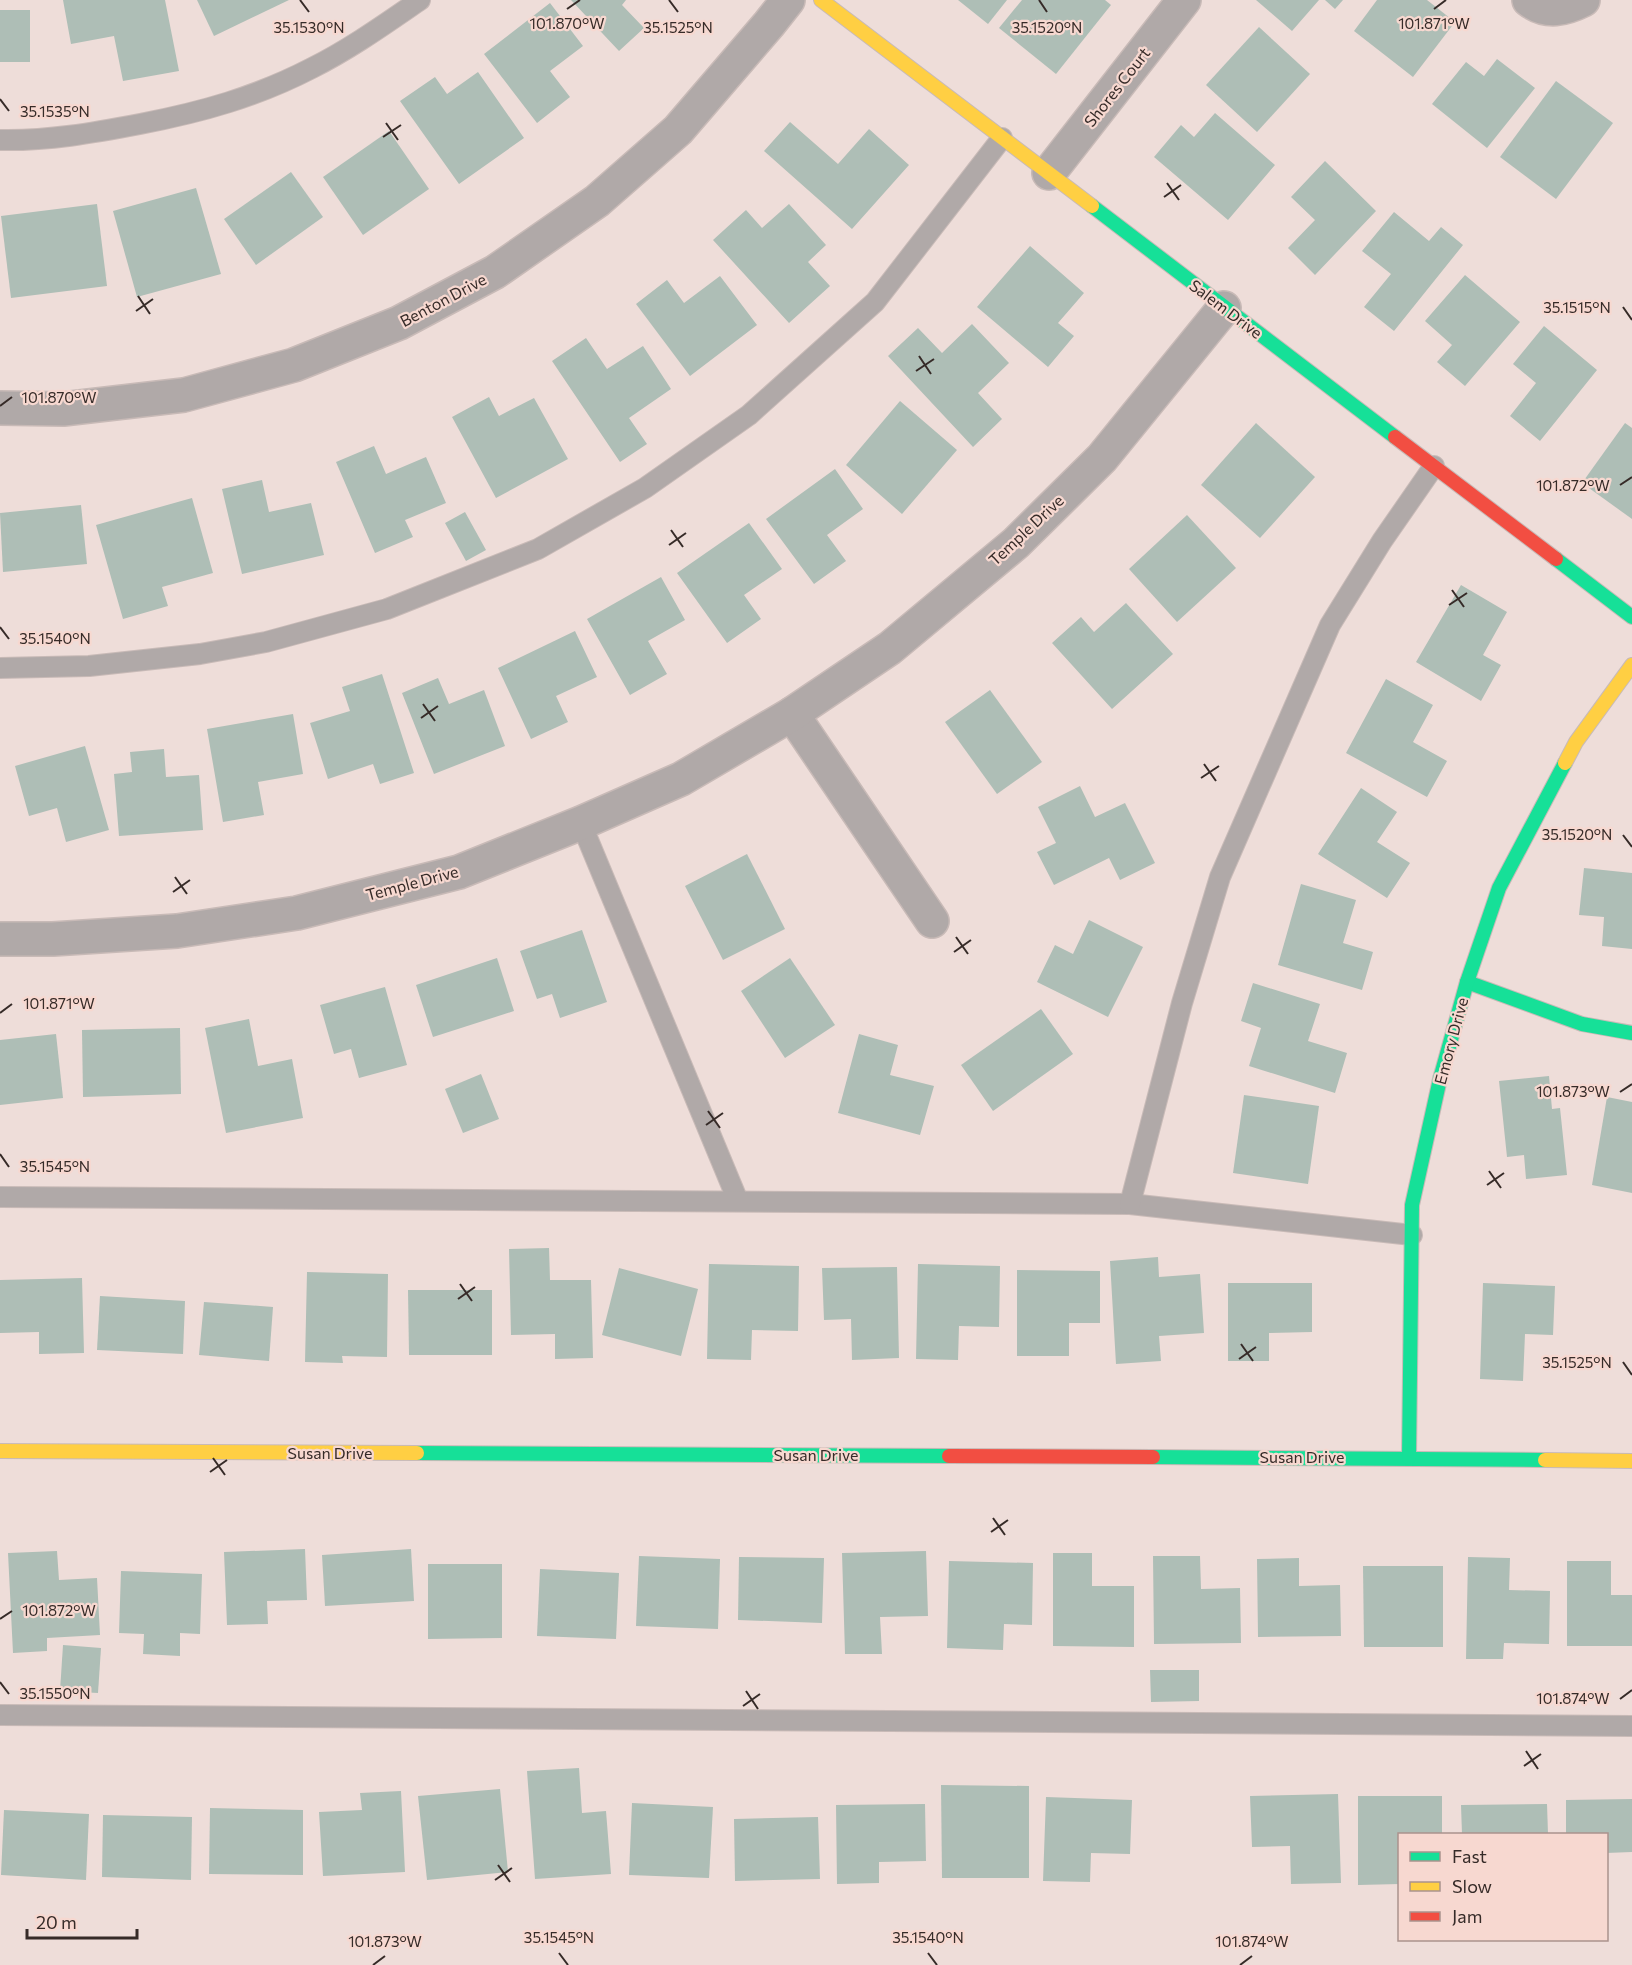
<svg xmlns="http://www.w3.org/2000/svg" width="1632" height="1965" font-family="Commissioner,sans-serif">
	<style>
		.building { fill: #aebeb6 }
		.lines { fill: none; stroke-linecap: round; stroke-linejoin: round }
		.lane-casing { stroke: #c8bab7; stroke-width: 22 }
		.street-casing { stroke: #c8bab7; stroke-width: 36 }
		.fast-casing { stroke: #c8bab7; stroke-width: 16 }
		.slow-casing { stroke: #c8bab7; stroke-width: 16 }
		.jam-casing { stroke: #c8bab7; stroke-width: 16 }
		.lane { stroke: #b0a9a8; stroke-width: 20 }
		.street { stroke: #b0a9a8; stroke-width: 33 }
		.fast { stroke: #16e098; stroke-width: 14 }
		.slow { stroke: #ffcf43; stroke-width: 14 }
		.jam { stroke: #f24e42; stroke-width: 14 }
		.ticks { fill: none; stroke: #362b28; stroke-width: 2 }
		.labels { text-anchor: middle; stroke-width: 4.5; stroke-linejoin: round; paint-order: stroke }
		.street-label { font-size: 16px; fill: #362b28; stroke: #f7d8d0 }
		.ticks-label { font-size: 15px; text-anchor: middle; fill: #362b28; stroke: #f7d8d0; stroke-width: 4.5; stroke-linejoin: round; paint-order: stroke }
	</style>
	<rect width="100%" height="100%" fill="#eeddd9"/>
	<g class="building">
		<path d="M63,0h102l14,71 -56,10 -9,-45 -43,8z"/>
		<path d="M197,0h92l-75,36z"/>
		<path d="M571,0h55l-4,5 22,23 -25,23z"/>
		<path d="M958,0h49l-19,24z"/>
		<path d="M1022,0h83l6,5 -55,69 -57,-46z"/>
		<path d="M1256,0h63l-27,31z"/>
		<path d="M1325,0h18l-8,9z"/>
		<path d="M1377,0h50l28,22 -42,55 -59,-46z"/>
		<path d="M550,3l33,43 -33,25 20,26 -33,26 -53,-69z"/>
		<rect x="0" y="10" width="30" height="52"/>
		<path d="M1259,27l51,47 -53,58 -51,-47z"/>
		<path d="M1497,59l38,29 -48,60 -55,-44 34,-42 18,14z"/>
		<path d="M478,72l46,66 -65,46 -59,-83 35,-24 12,17z"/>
		<path d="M1556,81l57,42 -57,76 -56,-42z"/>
		<path d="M1215,113l60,52 -47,55 -74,-63 27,-32 13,12z"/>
		<path d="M790,122l48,42 31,-35 40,36 -57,64 -88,-78z"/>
		<path d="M389,131l40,58 -66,46 -40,-58z"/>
		<path d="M1325,161l51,50 -61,64 -27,-27 27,-28 -24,-23z"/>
		<path d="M291,172l32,45 -67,48 -32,-46z"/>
		<path d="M196,188l25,86 -84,23 -24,-86z"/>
		<path d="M97,204l10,82 -96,12 -10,-82z"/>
		<path d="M789,204l37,41 -18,17 22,24 -41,37 -76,-83 33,-30 16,18z"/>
		<path d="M1394,212l35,29 12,-14 22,18 -69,86 -30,-24 27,-33 -29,-23z"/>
		<path d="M1030,246l54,47 -26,30 16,13 -26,31 -71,-60z"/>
		<path d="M1465,275l55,47 -55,64 -28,-24 15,-17 -27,-24z"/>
		<path d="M720,276l37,49 -67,51 -54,-72 31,-24 17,23z"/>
		<path d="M972,324l37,39 -31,30 24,26 -29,28 -85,-91 30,-28 24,25z"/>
		<path d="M1544,326l53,44 -57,71 -30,-25 26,-33 -23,-19z"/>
		<path d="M586,338l21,31 36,-23 28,43 -42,29 18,26 -27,18 -68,-101z"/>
		<path d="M489,397l10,19 35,-18 34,61 -72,39 -44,-81z"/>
		<path d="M900,401l57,49 -55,64 -56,-49z"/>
		<path d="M1256,423l59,54 -55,61 -59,-53z"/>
		<path d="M1625,423l7,5v91l-50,-36z"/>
		<path d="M374,446l12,28 40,-17 20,46 -41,17 8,17 -38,16 -39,-91z"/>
		<path d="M835,469l28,40 -36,26 19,26 -32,23 -48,-65z"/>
		<path d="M262,480l7,32 42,-9 13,52 -82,19 -20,-85z"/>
		<path d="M192,498l21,75 -51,14 6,19 -45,13 -27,-94z"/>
		<path d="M81,505l6,59 -84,8 -3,-59z"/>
		<path d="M465,512l21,38 -20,11 -21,-38z"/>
		<path d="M1187,515l49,53 -59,54 -48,-53z"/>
		<path d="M749,523l33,46 -38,26 17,24 -34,24 -50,-70z"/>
		<path d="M661,577l24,43 -37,21 19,33 -37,21 -43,-76z"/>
		<path d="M1461,585l46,27 -24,43 18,10 -20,36 -65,-39z"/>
		<path d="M1126,603l47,51 -61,55 -60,-66 29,-26 13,15z"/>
		<path d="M575,631l22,46 -41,19 12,26 -37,17 -33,-71z"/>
		<path d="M382,674l32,99 -34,11 -7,-20 -45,15 -18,-56 40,-12 -8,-24z"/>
		<path d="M438,678l11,26 35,-14 21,56 -71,28 -32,-81z"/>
		<path d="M1386,679l47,26 -20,37 34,19 -20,36 -81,-44z"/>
		<path d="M990,690l52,72 -45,32 -52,-72z"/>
		<path d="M293,714l10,60 -45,8 6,33 -41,7 -16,-93z"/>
		<path d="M85,746l24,84 -43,12 -9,-34 -28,8 -14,-50z"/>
		<path d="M164,749l2,28 33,-2 4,55 -84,6 -5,-62 18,-2 -2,-20z"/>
		<path d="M1080,786l15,31 30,-14 30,60 -35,17 -11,-22 -55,27 -17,-33 19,-9 -18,-36z"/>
		<path d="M1361,788l36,24 -20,30 33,21 -23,35 -69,-44z"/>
		<path d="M747,854l38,75 -62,31 -38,-74z"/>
		<path d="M1584,868l48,5v76l-30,-3 2,-29 -25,-2z"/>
		<path d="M1301,884l55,16 -13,43 30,9 -11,38 -84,-25z"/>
		<path d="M1089,920l54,27 -35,70 -71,-35 18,-37 18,9z"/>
		<path d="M582,930l25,72 -47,16 -8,-24 -15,5 -17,-48z"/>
		<path d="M497,958l17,53 -81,26 -17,-52z"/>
		<path d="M790,958l45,67 -50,33 -44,-67z"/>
		<path d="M1253,983l67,21 -12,37 39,12 -12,40 -86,-27 12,-38 -20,-7z"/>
		<path d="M385,987l22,78 -48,13 -8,-29 -17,5 -14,-49z"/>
		<path d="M1041,1009l32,45 -80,57 -32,-46z"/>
		<path d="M249,1019l9,47 34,-7 11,59 -77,15 -21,-105z"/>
		<path d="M180,1028l1,66 -98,3 -1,-67z"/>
		<path d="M56,1034l7,64 -63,7v-65z"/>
		<path d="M859,1034l39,11 -8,30 44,11 -14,49 -82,-22z"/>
		<path d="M481,1074l18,45 -36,14 -18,-44z"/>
		<path d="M1549,1076l3,33 8,-1 7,67 -41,4 -2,-24 -17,2 -8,-76z"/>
		<path d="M1244,1095l75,11 -11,78 -75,-11z"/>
		<path d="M1607,1097l25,5v91l-40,-8z"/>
		<path d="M549,1248l1,32h41l2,78 -38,1v-25l-44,1 -2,-86z"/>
		<path d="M1158,1257l1,20 41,-3 4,59 -45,3 2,25 -45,3 -6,-103z"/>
		<path d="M709,1264l90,2 -1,65 -46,-1 -1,30 -44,-1z"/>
		<path d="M918,1264l82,2 -1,61 -40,-1 -1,34 -42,-1z"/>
		<path d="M897,1267l2,91 -47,2 -1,-41 -27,1 -2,-52z"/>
		<path d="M619,1268l79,21 -17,67 -79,-21z"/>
		<path d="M1017,1270l83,1v52h-31v33h-52z"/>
		<path d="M307,1272l81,2 -1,83 -45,-1 1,7 -38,-1z"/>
		<path d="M82,1278l2,75 -45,1v-22l-39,1v-53z"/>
		<path d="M1228,1283h84v49l-43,1v28h-41z"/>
		<path d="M1483,1283l72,3 -2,49 -28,-1 -2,47 -43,-2z"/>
		<path d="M408,1290h84v65h-83z"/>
		<path d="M100,1296l85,5 -2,53 -86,-4z"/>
		<path d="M204,1302l69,5 -4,54 -70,-6z"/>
		<path d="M305,1549l2,51 -40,1 1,23 -41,1 -3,-73z"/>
		<path d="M411,1549l3,52 -89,5 -3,-51z"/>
		<path d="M57,1551l2,29 38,-2 3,57 -53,3v13l-34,2 -5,-100z"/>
		<path d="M926,1551l2,65 -48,1 2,37h-37l-3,-101z"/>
		<path d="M1053,1553h39v33h42v61l-81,-1z"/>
		<path d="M639,1556l81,3 -2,70 -82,-3z"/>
		<path d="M1153,1556h47l1,33 39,-1 1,55 -87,1z"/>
		<path d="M739,1557l85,1 -2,65 -84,-3z"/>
		<path d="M1468,1557l42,1 -1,32 41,1 -1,53 -45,-1 -1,16h-37z"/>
		<path d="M1299,1558v28l41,-1 1,51 -83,1 -1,-78z"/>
		<path d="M949,1561l84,2 -1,62 -28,-1 -1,26 -56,-2z"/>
		<path d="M1567,1561h44v34h21v51h-65z"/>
		<path d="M428,1564h74v74l-74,1z"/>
		<path d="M1363,1566h80v81h-79z"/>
		<path d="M540,1569l79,4 -3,66 -79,-3z"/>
		<path d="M121,1571l81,3 -2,60 -20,-1v23l-37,-2 1,-20 -25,-1z"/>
		<path d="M63,1645l38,3 -3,45 -38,-2z"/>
		<path d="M1150,1670h49v31l-48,1z"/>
		<path d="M579,1768l3,45 24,-2 5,63 -76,5 -8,-108z"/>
		<path d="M941,1785l88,1v92h-87z"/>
		<path d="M500,1789l8,83 -81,8 -9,-84z"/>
		<path d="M401,1791l4,81 -82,4 -4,-64 43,-2 -2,-17z"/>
		<path d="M1338,1794l3,89 -50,1 -1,-38 -38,1 -2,-51z"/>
		<path d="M1358,1796h84v38h-42v50l-42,1z"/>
		<path d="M1046,1797l86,3 -2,54 -39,-1 -1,29 -47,-1z"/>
		<path d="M1632,1799v53l-26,1v-19h-40v-34z"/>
		<path d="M632,1803l81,4 -4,71 -80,-3z"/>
		<path d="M925,1804l1,57 -47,1v21l-42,1 -1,-79z"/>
		<path d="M1547,1804l1,30h-86l-1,-29z"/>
		<path d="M210,1808l93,2v65l-94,-1z"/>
		<path d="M4,1810l85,4 -3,66 -85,-5z"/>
		<path d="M103,1815l89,2 -1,63 -89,-3z"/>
		<path d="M818,1817l2,62 -85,2 -1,-62z"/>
	</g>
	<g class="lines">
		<g class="lane-casing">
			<g id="lane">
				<path d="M0,140c48,1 93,-7 140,-16 62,-12 116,-27 172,-56 38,-19 73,-44 108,-68"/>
				<path d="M0,668l89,-2 111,-12 66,-12 121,-33 151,-60 107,-61 104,-73 126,-113 127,-164"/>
				<path d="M581,823l157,378"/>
				<path d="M0,1197l1130,7 282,31"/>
				<path d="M1130,1204l52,-201 38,-126 110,-252 52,-84 52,-75"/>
				<path d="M0,1715l1632,11"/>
			</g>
		</g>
		<g class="street-casing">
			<g id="street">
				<path d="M1529,0c18,14 36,9 54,0"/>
				<path d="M1049,173l135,-173"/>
				<path d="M0,408l63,1 121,-14 110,-30 105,-42 96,-51 102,-71 81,-71 91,-106 19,-24"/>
				<path d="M792,714l140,207"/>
				<path d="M0,939h53l124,-8 120,-18 162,-41 122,-49 100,-44 111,-65 98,-66 126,-105 86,-85 122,-150"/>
			</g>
		</g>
		<g class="fast-casing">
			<g id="fast">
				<path d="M1092,206l303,231"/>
				<path d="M1556,559l76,58"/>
				<path d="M1467,982l115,42 50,9"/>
				<path d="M417,1453l532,3"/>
				<path d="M1153,1457l392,3"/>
				<path d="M1409,1458l3,-253 28,-126 27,-97 32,-94 66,-125"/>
			</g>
		</g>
		<g class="slow-casing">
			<g id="slow">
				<path d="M821,0l271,206"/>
				<path d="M1565,763l11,-21 56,-77"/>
				<path d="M0,1451l417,2"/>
				<path d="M1545,1460l87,1"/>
			</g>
		</g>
		<g class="jam-casing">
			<g id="jam">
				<path d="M1395,437l161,122"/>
				<path d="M949,1456l204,1"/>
			</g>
		</g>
		<use href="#lane" class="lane"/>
		<use href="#street" class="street"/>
		<use href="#fast" class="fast"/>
		<use href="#slow" class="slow"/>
		<use href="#jam" class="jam"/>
	</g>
	<path class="ticks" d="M300,0l9,12M669,0l9,12M1039,0l8,12M567,9l13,-9M1434,9l12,-9M0,99l9,12M386,123l12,17M383,137l18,-12M1167,183l12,17M1164,197l17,-12M138,296l12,18M1623,307l9,13M136,311l17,-12M919,356l12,18M916,371l18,-12M0,406l12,-9M1620,485l12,-8M671,530l12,17M669,545l17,-12M1452,590l12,17M1449,605l18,-12M0,627l9,12M423,704l12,17M421,718l17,-12M1204,764l12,17M1201,778l18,-12M1623,835l9,12M175,877l12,17M173,892l17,-12M956,937l12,17M954,952l17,-12M0,1013l12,-9M1620,1092l12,-8M708,1111l12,17M706,1125l17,-12M0,1154l9,13M1489,1171l12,17M1487,1185l17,-12M460,1284l12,17M458,1299l17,-12M1241,1344l12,17M1239,1359l17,-12M1623,1362l9,13M213,1458l12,17M210,1472l17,-12M993,1518l12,17M991,1532l17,-12M0,1619l12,-8M0,1682l9,12M746,1691l12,18M1620,1699l12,-9M743,1706l17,-12M1526,1751l12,18M1524,1766l17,-12M498,1865l12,17M495,1880l17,-12M559,1953l9,12M928,1953l9,12M373,1965l12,-9M1240,1965l12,-9"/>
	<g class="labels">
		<g class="street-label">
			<text transform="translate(1117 87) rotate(-52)" y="6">Shores Court</text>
			<text transform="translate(443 300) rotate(-28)" y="6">Benton Drive</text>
			<text transform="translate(1226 309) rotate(37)" y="6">Salem Drive</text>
			<text transform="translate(1026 530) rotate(-43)" y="6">Temple Drive</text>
			<text transform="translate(412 883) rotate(-15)" y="6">Temple Drive</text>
			<text transform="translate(1451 1041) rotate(-75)" y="6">Emory Drive</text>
			<text x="330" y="1459">Susan Drive</text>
			<text x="816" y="1461">Susan Drive</text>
			<text x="1302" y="1463">Susan Drive</text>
		</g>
	</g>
	<g class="ticks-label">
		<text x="1434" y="29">101.871°W</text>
		<text x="567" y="29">101.870°W</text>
		<text x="678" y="33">35.1525°N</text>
		<text x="1047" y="33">35.1520°N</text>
		<text x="309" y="33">35.1530°N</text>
		<text x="55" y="117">35.1535°N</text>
		<text x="1577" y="313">35.1515°N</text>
		<text x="59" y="403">101.870°W</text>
		<text x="1573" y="491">101.872°W</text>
		<text x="55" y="644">35.1540°N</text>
		<text x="1577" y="840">35.1520°N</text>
		<text x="59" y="1009">101.871°W</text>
		<text x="1573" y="1097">101.873°W</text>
		<text x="55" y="1172">35.1545°N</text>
		<text x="1577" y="1368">35.1525°N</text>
		<text x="59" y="1616">101.872°W</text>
		<text x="55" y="1699">35.1550°N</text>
		<text x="1573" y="1704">101.874°W</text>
		<text x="559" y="1943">35.1545°N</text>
		<text x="928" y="1943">35.1540°N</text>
		<text x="385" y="1947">101.873°W</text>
		<text x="1252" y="1947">101.874°W</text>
	</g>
	<rect x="1398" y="1833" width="210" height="108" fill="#f7d8d0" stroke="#aa938d" stroke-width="1.5"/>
	<rect x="1410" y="1852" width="30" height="9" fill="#16e098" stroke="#aa938d" stroke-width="1.5"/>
	<text x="1452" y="1863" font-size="18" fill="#362b28">Fast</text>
	<rect x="1410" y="1882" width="30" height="9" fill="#ffcf43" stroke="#aa938d" stroke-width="1.5"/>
	<text x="1452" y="1893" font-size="18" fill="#362b28">Slow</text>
	<rect x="1410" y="1912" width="30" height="9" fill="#f24e42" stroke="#aa938d" stroke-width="1.5"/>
	<text x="1452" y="1923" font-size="18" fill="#362b28">Jam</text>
	<path d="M27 1929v9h110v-9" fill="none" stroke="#362b28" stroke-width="3"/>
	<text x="36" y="1929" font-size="18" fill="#362b28" stroke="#f7d8d0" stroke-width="4.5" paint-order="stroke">20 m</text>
</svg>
